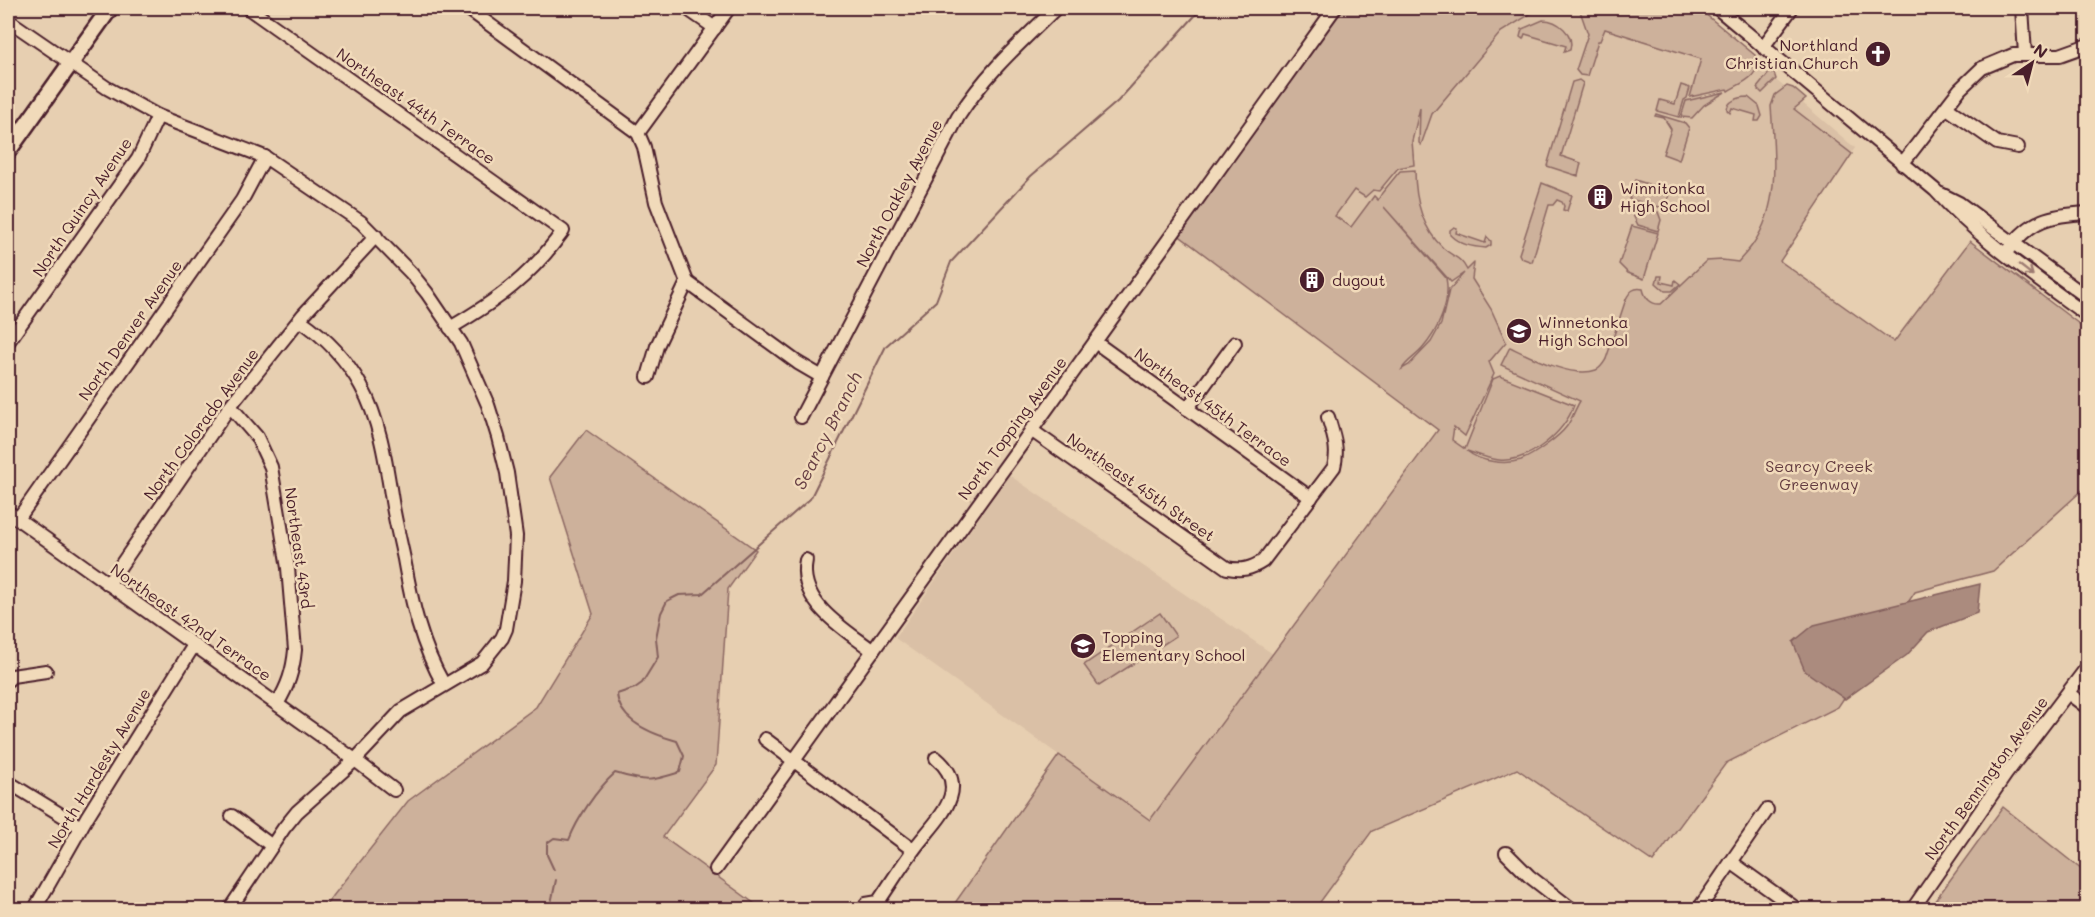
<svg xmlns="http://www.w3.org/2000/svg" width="2095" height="917" font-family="Mali,sans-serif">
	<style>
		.built { fill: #dac0a6 }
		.green { fill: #cdb19b; stroke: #8c6863; stroke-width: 1.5; fill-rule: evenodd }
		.water { fill: #ab8b7e; stroke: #84605d; stroke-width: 1.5 }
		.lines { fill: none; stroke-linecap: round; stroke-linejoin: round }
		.stream { stroke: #84605d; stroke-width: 2 }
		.minor-casing { stroke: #4a1f2b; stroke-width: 16 }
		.major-casing { stroke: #4a1f2b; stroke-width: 20 }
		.minor { stroke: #f1daba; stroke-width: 12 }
		.major { stroke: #f1daba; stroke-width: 15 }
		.oneway { stroke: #9e7c72 }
		.labels { text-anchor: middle; stroke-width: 5; stroke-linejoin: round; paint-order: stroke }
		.poi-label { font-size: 16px; fill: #4a1f2b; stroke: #f1daba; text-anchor: start }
		.street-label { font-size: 16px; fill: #4a1f2b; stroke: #f1daba }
		.park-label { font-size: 16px; fill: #643c41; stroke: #f1daba }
		.water-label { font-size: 18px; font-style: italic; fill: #673f44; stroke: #f1daba }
	</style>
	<rect width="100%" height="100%" fill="#e7cfb1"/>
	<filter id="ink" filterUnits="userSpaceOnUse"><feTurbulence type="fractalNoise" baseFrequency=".0167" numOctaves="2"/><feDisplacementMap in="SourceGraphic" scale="12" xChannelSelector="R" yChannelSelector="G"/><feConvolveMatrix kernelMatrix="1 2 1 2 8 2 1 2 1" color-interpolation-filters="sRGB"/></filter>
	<g filter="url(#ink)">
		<g class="built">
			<path d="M1342,8h350l163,140 -265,395 -413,-309z"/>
			<path d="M1009,475l264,179 -123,166 -255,-182z"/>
		</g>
		<g class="green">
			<path d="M1339,8h201l-39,24 -69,82 -11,31 -2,-2 1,-35 -8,33 2,24 -16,3 -19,23 -6,-1 -8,7 -11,-7 -19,26 16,11 23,-31 4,4 4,-7 18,-22 15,-1c0,29 7,58 28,78 10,9 18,9 24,22l7,-7 -2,16 19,30 15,33 -17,20 5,12 -29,62 -11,-9 -2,13 13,9 28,-70 7,-3 74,29c-9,27 -45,58 -75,55 -11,-1 -22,-6 -32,-9 13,11 38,14 54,9 13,-5 38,-23 46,-34 5,-7 8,-17 13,-25l-79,-36 9,-18c21,10 63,32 86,23 5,-2 7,-6 10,-11l20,-60c4,-8 8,-12 17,-10 2,9 8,16 18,15l45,-43 16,-1 16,2c5,-6 11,-12 15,-18 28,-40 21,-92 18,-138l4,-11 12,-9 6,2 13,11 -12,10 58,45 -72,107 114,81 76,-101 117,89v156l-94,85 -78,21 -77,115 -112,56 -73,99 -136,-93 -145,62 -57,78 -365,1 109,-155 91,65 288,-390 -261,-196zM1384,207l67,75 13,-9 -15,17 -8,34 -10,18 -22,23 -7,4c4,-7 14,-13 20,-20 16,-18 29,-47 24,-71z"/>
			<path d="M1579,8h119l58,48c7,20 -15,27 -28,35l-1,-2 -37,8 11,-38 -96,-30 -5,12h-2l-11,35 -7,-1 -4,-5 12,-36z"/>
			<path d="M1543,20c15,0 32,14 27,30l-6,2 2,-6 -41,-12 -2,5 -3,-2 2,-8z"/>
			<path d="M1769,73h5l2,6 -14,14 -5,-5z"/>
			<path d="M1579,80l4,3 -22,73 20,7 -3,13 -31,-10 25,-84z"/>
			<path d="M1681,85l9,3 -3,10 -3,2 -5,17 -22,-6 3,-11 15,4z"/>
			<path d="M1725,92l-21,13 -12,13 -11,-1 5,-16z"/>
			<path d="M1748,97l11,9 3,10 -3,5h-4l1,-6 -24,-7 -2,5 -3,-3c0,-9 12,-13 21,-13z"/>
			<path d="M1656,114l29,9 4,5 -10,32 -16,-6 8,-25 -7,-11 -9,-2z"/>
			<path d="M1635,180l35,11 -3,11 -8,5 -30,-8z"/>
			<path d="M1542,183l30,12 -5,16 -4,-1 1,-4 -2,-4 -5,-2 -4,5h-4l-17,57 -11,-4 -2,-4z"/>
			<path d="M1627,204l31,8 3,8 -3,11 -20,-6 -5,-10 1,-4 -4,-1z"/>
			<path d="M1632,226l26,7 -14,46 -16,-6 -9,-9z"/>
			<path d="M1454,227l3,1 -1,5 29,10 2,-6 4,4v4l-5,3c-13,-1 -26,-3 -36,-13v-5z"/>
			<path d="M1658,276h4l-1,6 13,3 1,-5 5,4 -8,7h-7l-9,-8z"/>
			<path d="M586,430l170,120 -28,39 -12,176 -53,72 99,72 -440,1 86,-109 128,-94 57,-93 -43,-137z"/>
			<path d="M1160,613l16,23 -77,50 -15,-21z"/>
			<path d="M2003,807l84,67v35h-158z"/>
		</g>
		<path class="water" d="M1980,584l-3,29 -49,19 -21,23 -62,44 -40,-28 -12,-29 21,-17z"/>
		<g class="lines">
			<g class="stream">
				<path d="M554,870l-7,-15v-12l7,-5 15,2c8,-21 28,-51 46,-67 31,9 35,9 65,-1l4,-16 -7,-15c-22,-6 -58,-19 -60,-47l18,-6 7,-5 16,-26 -2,-19 5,-25 6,-12 12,-6 23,-1 108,-95 76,-153 50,-45 15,-39 80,-86 87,-75 84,-93"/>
				<path d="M536,910l14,-2 6,-28"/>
			</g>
			<g class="minor-casing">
				<g id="minor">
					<path d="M248,8l315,223c-32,45 -65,69 -113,97"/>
					<path d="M467,8l171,125 6,14 12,55 31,80 -30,64 -9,31"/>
					<path d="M686,8l29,20"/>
					<path d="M1717,8l218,182c44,49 100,87 153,126"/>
					<path d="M2022,8l3,46"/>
					<path d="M8,20l99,68 51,28 107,41 96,65 50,51 16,20 34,50 27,62 10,32 9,36 9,63 -2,45 -8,48 -4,9 -20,25 -81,48 -46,49 -58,52 -13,16 -55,82"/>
					<path d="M1763,47l29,-39"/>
					<path d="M1947,108l50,35 21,4"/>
					<path d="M638,133l91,-125"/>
					<path d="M1902,164l58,-75 22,-21 31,-13h47l28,-10"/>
					<path d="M1941,194l18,9 129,95"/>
					<path d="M2008,250c23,-31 42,-35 80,-37"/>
					<path d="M687,282l111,81 24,14"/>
					<path d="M300,320c25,17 46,38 61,66 19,34 25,77 31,115 3,19 8,39 12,58 8,45 17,86 40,126"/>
					<path d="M8,342l130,-183 20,-43"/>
					<path d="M1095,342l216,156"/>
					<path d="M230,406l27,31 14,30 17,101 7,82c-2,21 -7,36 -18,54"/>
					<path d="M1187,409l48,-66"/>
					<path d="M801,417l157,-300c29,-45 60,-72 98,-109"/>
					<path d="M1031,430l196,138c14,3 24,1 36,-7l71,-94c5,-18 -1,-33 -6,-50"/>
					<path d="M8,512l347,248 39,30"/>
					<path d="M18,519l224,-319 23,-43"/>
					<path d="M806,560c-9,43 39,69 67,91"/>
					<path d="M108,584l122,-178 73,-91 73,-79"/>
					<path d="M8,680l4,-4 34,-5"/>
					<path d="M2068,693l20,15"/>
					<path d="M765,739l148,111"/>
					<path d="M8,782l73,45"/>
					<path d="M232,816l40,30"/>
					<path d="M1506,853l23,23 44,34"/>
					<path d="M1731,862l67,48"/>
					<path d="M716,869l619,-861"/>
					<path d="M866,904l12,-2c11,-16 22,-34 34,-50 19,-28 64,-61 24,-94"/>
					<path d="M34,910l53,-93 107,-172"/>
					<path d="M1698,910l69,-100"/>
					<path d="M1912,910l94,-136 82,-108"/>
				</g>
			</g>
			<g class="major-casing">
				<path id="major" d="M8,151l102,-143"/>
			</g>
			<use href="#minor" class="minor"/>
			<use href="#major" class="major"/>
		</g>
		<defs><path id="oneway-shaft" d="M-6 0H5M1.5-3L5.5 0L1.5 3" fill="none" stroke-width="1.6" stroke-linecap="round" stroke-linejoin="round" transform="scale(1.5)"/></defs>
		<use class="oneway" href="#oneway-shaft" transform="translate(2026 270) rotate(38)"/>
	</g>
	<defs>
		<g id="church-disc" transform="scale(1.35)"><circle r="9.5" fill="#4a1f2b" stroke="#f1daba"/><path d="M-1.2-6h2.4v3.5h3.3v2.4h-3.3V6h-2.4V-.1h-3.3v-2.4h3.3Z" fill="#fff"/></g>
		<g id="building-disc" transform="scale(1.35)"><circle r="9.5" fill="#4a1f2b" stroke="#f1daba"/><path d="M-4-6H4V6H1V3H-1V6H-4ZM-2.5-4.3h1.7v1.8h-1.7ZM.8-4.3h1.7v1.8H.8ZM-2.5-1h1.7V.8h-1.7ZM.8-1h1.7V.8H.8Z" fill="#fff"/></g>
		<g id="school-disc" transform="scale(1.35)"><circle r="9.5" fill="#4a1f2b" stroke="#f1daba"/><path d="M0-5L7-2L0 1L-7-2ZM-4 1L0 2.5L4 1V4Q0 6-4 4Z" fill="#fff"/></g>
	</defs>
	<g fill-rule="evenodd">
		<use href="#church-disc" x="1878" y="54"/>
		<use href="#building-disc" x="1600" y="197"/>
		<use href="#building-disc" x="1312" y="280"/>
		<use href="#school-disc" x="1519" y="331"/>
		<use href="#school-disc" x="1083" y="646"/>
	</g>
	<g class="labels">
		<g class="poi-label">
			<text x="1858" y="51" text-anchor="end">Northland<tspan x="1858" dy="18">Christian Church</tspan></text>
			<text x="1620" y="194">Winnitonka<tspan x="1620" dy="18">High School</tspan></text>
			<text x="1332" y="286">dugout</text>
			<text x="1538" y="328">Winnetonka<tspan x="1538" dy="18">High School</tspan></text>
			<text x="1102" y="643">Topping<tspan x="1102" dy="18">Elementary School</tspan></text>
		</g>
		<g class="street-label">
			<text transform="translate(416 106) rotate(35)" y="6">Northeast 44th Terrace</text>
			<text transform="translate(899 193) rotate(-62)" y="6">North Oakley Avenue</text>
			<text transform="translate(82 207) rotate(-56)" y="6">North Quincy Avenue</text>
			<text transform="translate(130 330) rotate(-55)" y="6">North Denver Avenue</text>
			<text transform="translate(1213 407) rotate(36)" y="6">Northeast 45th Terrace</text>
			<text transform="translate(201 424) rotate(-54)" y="6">North Colorado Avenue</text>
			<text transform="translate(1012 428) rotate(-54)" y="6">North Topping Avenue</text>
			<text transform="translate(1141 487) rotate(35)" y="6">Northeast 45th Street</text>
			<text transform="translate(299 548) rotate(82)" y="6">Northeast 43rd</text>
			<text transform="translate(191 622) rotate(35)" y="6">Northeast 42nd Terrace</text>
			<text transform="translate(99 768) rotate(-59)" y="6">North Hardesty Avenue</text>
			<text transform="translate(1986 778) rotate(-54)" y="6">North Bennington Avenue</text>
		</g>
		<g class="park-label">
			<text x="1819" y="472">Searcy Creek<tspan x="1819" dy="18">Greenway</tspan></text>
		</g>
		<g class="water-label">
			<text transform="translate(828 431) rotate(-63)" y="6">Searcy Branch</text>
		</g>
	</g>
	<rect width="2095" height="917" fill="none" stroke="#f1daba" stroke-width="30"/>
	<rect x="15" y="15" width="2065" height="887" fill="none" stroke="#4a1f2b" stroke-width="2" filter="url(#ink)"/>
	<g transform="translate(2032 63) rotate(35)" stroke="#f1daba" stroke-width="4.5" paint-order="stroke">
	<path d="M0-4.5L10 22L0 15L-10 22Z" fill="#4a1f2b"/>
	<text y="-9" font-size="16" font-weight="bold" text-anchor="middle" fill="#4a1f2b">N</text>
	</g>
</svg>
